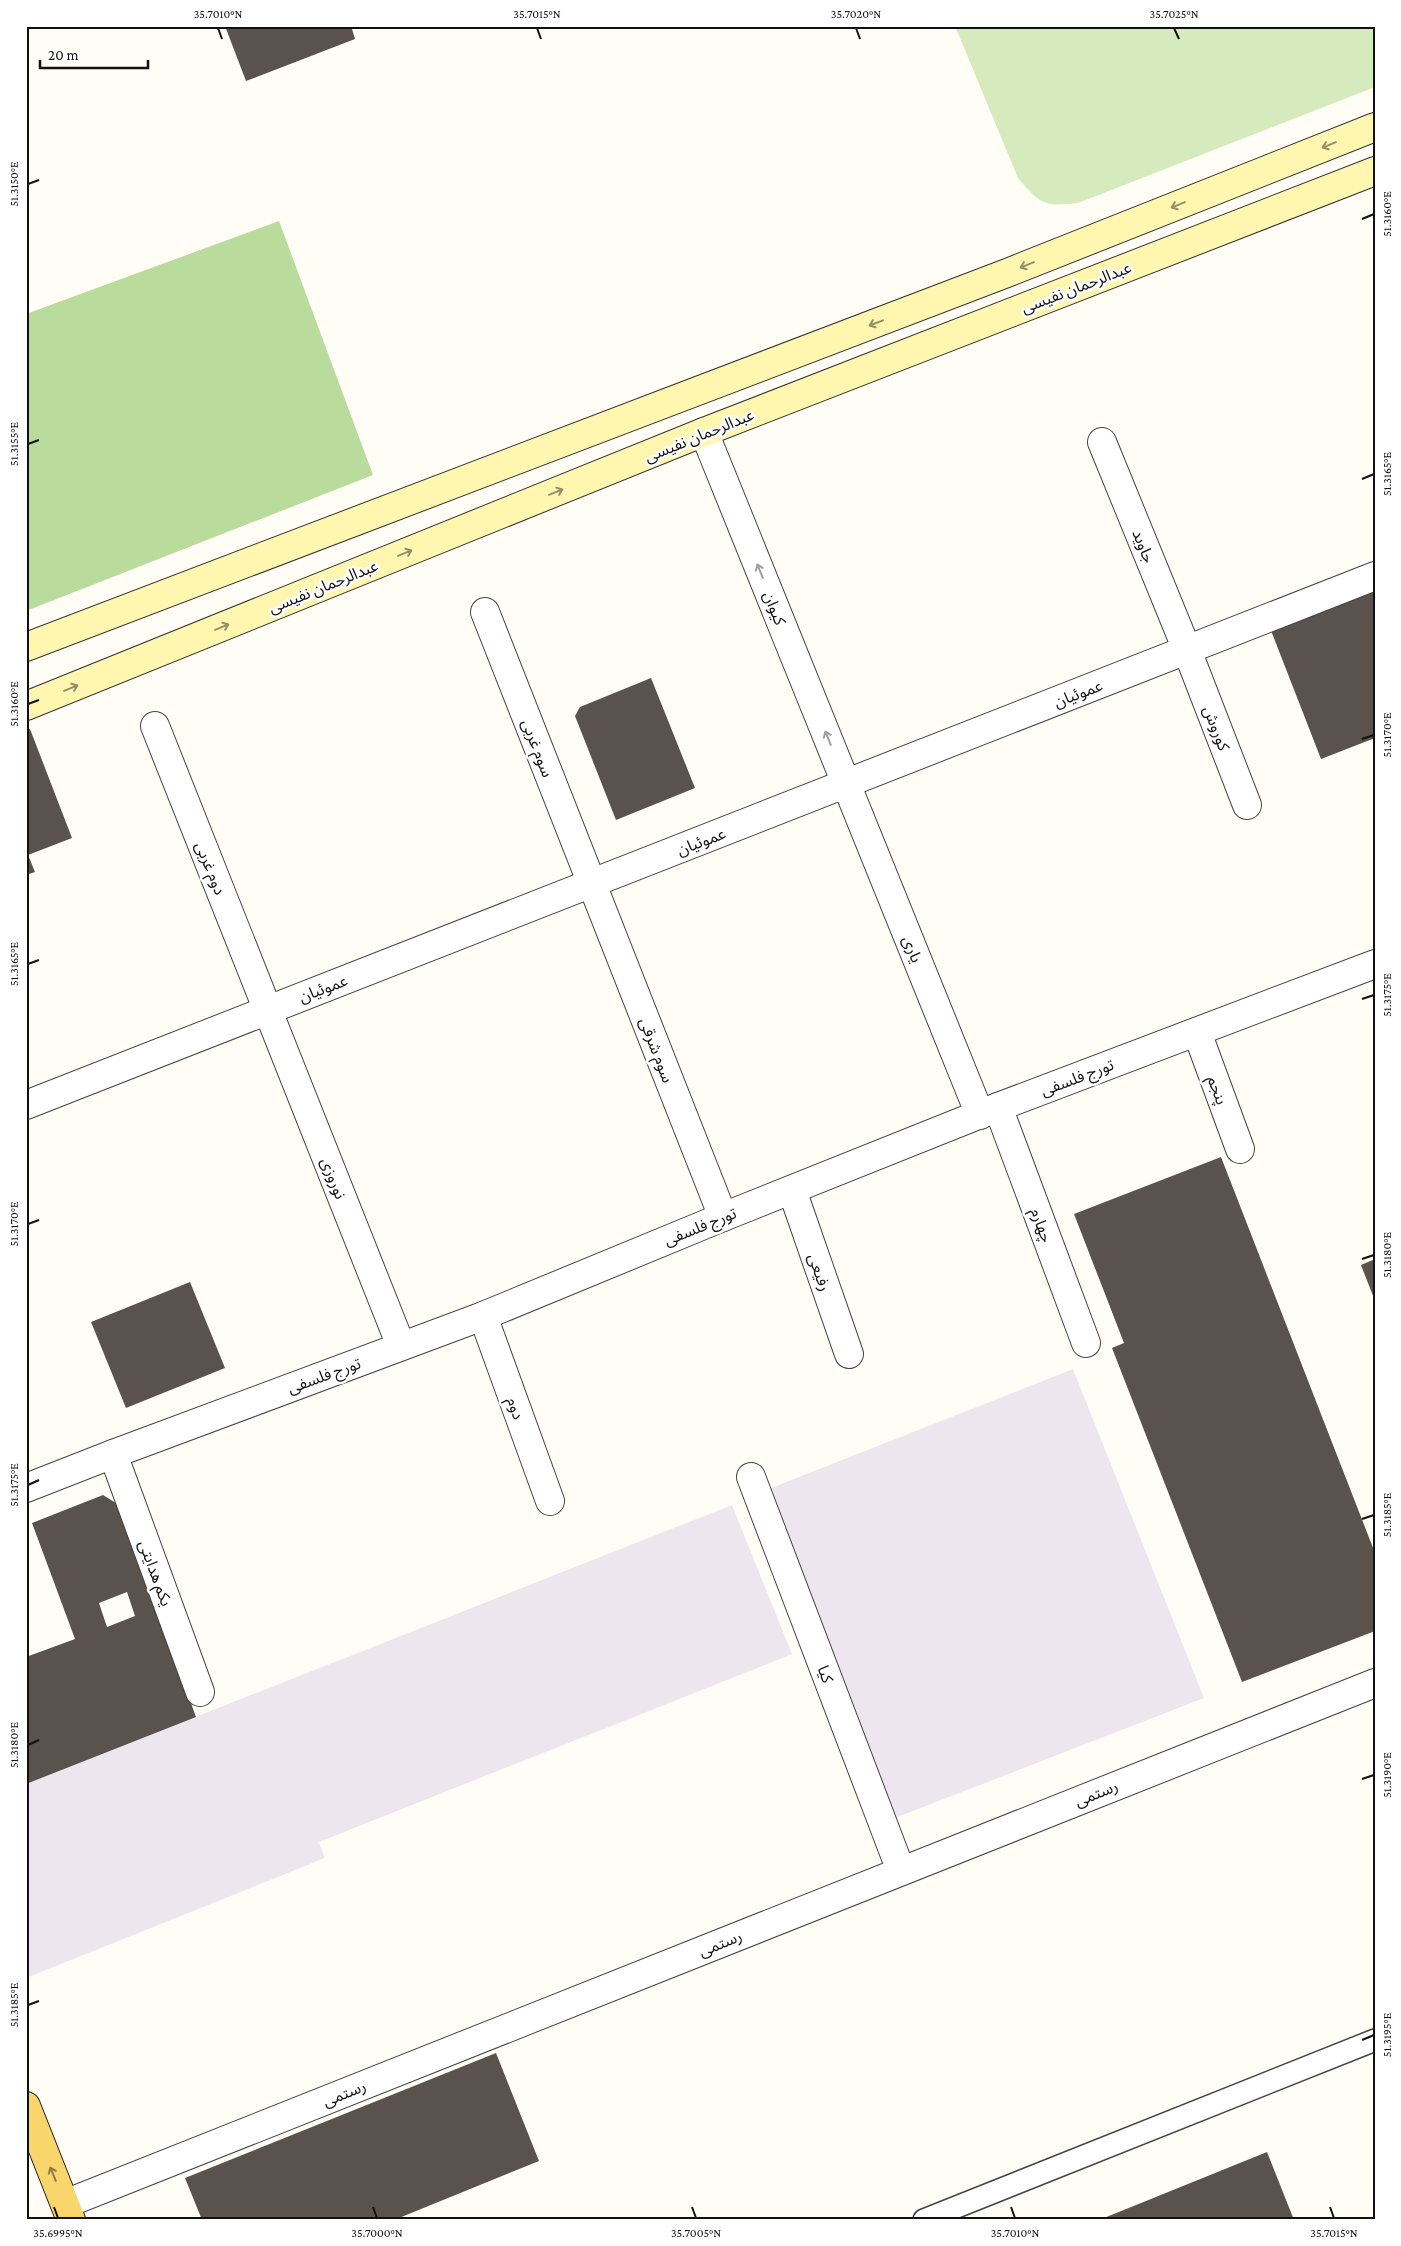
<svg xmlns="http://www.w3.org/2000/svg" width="1401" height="2246" font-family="'Crimson Pro','Noto Sans Arabic',serif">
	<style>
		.industrial { fill: #eee6ef }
		.green { fill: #d5ebbd }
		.forest { fill: #b9dc9c }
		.building { fill: #5a524d; fill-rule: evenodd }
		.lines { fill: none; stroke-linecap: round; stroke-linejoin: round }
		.service-casing { stroke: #444; stroke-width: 24 }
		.minor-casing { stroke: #444; stroke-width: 30 }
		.tertiary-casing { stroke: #444; stroke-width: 30 }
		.secondary-casing { stroke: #333; stroke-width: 30 }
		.primary-casing { stroke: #222; stroke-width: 30 }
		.service { stroke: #fff; stroke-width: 21 }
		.minor { stroke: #fff; stroke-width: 28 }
		.tertiary { stroke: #fff; stroke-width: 28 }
		.secondary { stroke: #fff6b0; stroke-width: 28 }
		.primary { stroke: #f9d66b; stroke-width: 28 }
		.oneway { stroke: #948f68 }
		.oneway2 { stroke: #a0a0a0 }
		.oneway3 { stroke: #917d42 }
		.ticks { fill: none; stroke: #111; stroke-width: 2 }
		.labels { text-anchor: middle; stroke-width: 5; stroke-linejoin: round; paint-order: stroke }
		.street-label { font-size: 16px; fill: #111; stroke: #fff }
		.neatline { fill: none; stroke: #111; stroke-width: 2 }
		.ticks-label { font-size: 12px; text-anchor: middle; fill: #111 }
	</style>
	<rect width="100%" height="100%" fill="#fffdf5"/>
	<g class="industrial">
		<path d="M1073,1369l131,329 -309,120 -129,-328z"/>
		<path d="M732,1505l60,149 -473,188 6,16 -299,120v-194z"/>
	</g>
	<path class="green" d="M955,26h420v61l-297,116c-34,4 -38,1 -60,-25z"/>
	<path class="forest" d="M279,221l94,254 -347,136v-297z"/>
	<g class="building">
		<path d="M225,26h126l4,13 -109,42z"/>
		<path d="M1375,586v152l-54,21 -51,-131z"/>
		<path d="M651,678l44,110 -79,32 -41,-104 5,-9z"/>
		<path d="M30,729l42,109 -44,17 7,17 -9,3v-145z"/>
		<path d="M1221,1157l154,396v78l-133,51 -130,-334 12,-5 -50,-129z"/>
		<path d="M1375,1259v42l-14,-36z"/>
		<path d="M190,1282l35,86 -99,40 -35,-86z"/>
		<path d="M103,1495l16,10 77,212 -170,67v-127l49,-18 -43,-116zM127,1592l8,24 -28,11 -8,-24z"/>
		<path d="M496,2053l43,108 -145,59h-192l-17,-42z"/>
		<path d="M1267,2152l27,68h-195z"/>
	</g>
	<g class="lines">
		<g class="service-casing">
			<path id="service" d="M924,2220l451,-180"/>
		</g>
		<g class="minor-casing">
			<g id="minor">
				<path d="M704,432l276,683"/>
				<path d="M1102,442l85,208 60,155"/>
				<path d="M485,612l238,605"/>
				<path d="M155,726l246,620"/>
				<path d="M1197,1032l43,117"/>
				<path d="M26,1105l1349,-529"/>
				<path d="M998,1107l88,236"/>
				<path d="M792,1190l57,164"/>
				<path d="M483,1316l67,185"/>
				<path d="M113,1454l87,238"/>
				<path d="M751,1477l150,394"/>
			</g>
		</g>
		<g class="tertiary-casing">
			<g id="tertiary">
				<path d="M26,1488l87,-34 370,-138 240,-99 275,-110 377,-143"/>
				<path d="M65,2204l1310,-521"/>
			</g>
		</g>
		<g class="secondary-casing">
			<g id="secondary">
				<path d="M26,647l981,-374 368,-146"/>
				<path d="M26,706l678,-274 671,-261"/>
			</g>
		</g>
		<g class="primary-casing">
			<path id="primary" d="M26,2106l45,114"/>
		</g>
		<use href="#service" class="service"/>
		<use href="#minor" class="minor"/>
		<use href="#tertiary" class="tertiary"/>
		<use href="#secondary" class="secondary"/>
		<use href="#primary" class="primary"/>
	</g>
	<defs><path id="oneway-shaft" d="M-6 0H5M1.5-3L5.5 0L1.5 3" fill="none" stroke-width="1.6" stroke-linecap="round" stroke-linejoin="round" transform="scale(1.25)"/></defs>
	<g class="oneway">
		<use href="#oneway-shaft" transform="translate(1329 145) rotate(158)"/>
		<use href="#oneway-shaft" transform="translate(1178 205) rotate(158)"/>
		<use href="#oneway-shaft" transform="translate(1027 265) rotate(158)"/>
		<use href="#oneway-shaft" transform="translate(876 323) rotate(159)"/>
		<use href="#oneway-shaft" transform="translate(556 492) rotate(-22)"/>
		<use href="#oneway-shaft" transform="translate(405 553) rotate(-22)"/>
		<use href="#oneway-shaft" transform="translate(222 627) rotate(-22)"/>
		<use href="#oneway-shaft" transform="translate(71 688) rotate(-22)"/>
	</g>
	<g class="oneway2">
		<use href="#oneway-shaft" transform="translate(760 571) rotate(-112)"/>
		<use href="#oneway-shaft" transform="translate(828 738) rotate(-112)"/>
	</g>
	<use class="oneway3" href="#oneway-shaft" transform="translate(53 2174) rotate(-112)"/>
	<path class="ticks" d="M218,28l4,11M537,28l4,11M856,28l4,11M1174,28l5,11M28,184l11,-4M1362,219l12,-5M28,444l11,-4M1362,479l12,-5M28,704l11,-4M1362,739l12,-4M28,964l11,-4M1362,999l12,-4M28,1224l11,-4M1362,1259l12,-4M28,1485l11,-5M1362,1519l12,-4M28,1745l11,-5M1362,1779l12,-4M28,2005l11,-4M1362,2040l12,-5M54,2207l4,11M373,2207l4,11M692,2207l4,11M1011,2207l4,11M1330,2207l4,11"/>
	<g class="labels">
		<g class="street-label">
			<text transform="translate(1076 287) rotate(-21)" y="6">عبدالرحمان نفیسی</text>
			<text transform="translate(699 435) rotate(-22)" y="6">عبدالرحمان نفیسی</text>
			<text transform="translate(1144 546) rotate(68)" y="6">جاوید</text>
			<text transform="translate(323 586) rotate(-22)" y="6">عبدالرحمان نفیسی</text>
			<text transform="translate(775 608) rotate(68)" y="6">کیوان</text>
			<text transform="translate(1078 693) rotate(-21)" y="6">عموئیان</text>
			<text transform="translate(1217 728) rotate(69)" y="6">کوروش</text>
			<text transform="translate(538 748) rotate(69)" y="6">سوم غربی</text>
			<text transform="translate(701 841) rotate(-21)" y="6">عموئیان</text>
			<text transform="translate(211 868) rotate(68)" y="6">دوم غربی</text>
			<text transform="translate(913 949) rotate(68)" y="6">یاری</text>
			<text transform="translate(323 988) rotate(-21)" y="6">عموئیان</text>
			<text transform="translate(657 1050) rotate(69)" y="6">سوم شرقی</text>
			<text transform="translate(1077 1077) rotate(-21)" y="6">تورج فلسفی</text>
			<text transform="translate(1218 1090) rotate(70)" y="6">پنجم</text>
			<text transform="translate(334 1178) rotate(68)" y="6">نوروزی</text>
			<text transform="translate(1042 1225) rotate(70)" y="6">چهارم</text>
			<text transform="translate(700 1226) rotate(-22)" y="6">تورج فلسفی</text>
			<text transform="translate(820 1272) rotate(71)" y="6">رفیعی</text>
			<text transform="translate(324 1375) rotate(-20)" y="6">تورج فلسفی</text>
			<text transform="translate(516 1408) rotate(70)" y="6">دوم</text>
			<text transform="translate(156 1573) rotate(70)" y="6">یکم هدایتی</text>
			<text transform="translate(826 1674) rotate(69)" y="6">کیا</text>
			<text transform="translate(1096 1793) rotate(-22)" y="6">رستمی</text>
			<text transform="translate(720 1943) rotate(-22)" y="6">رستمی</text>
			<text transform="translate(344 2093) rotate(-22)" y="6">رستمی</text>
		</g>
	</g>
	<rect width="1401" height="2246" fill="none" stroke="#ffffff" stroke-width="55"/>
	<path d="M40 60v8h108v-8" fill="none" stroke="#111111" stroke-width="2.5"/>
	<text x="48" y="60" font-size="15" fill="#111111" stroke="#ffffff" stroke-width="4" paint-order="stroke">20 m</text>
	<rect x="28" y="28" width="1346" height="2190" class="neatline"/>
	<g class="ticks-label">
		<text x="218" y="18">35.7010°N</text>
		<text x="537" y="18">35.7015°N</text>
		<text x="856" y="18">35.7020°N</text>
		<text x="1174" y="18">35.7025°N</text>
		<text transform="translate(14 184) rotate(-90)" y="4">51.3150°E</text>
		<text transform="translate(1387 214) rotate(-90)" y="4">51.3160°E</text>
		<text transform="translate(14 444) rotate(-90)" y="4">51.3155°E</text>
		<text transform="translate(1387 474) rotate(-90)" y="4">51.3165°E</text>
		<text transform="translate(14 704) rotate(-90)" y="4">51.3160°E</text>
		<text transform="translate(1387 735) rotate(-90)" y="4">51.3170°E</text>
		<text transform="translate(14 964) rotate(-90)" y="4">51.3165°E</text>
		<text transform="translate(1387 995) rotate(-90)" y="4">51.3175°E</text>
		<text transform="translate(14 1224) rotate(-90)" y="4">51.3170°E</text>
		<text transform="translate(1387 1255) rotate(-90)" y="4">51.3180°E</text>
		<text transform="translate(14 1485) rotate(-90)" y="4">51.3175°E</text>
		<text transform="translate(1387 1515) rotate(-90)" y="4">51.3185°E</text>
		<text transform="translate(14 1745) rotate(-90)" y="4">51.3180°E</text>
		<text transform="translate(1387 1775) rotate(-90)" y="4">51.3190°E</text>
		<text transform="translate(14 2005) rotate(-90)" y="4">51.3185°E</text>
		<text transform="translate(1387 2035) rotate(-90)" y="4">51.3195°E</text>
		<text x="58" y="2237">35.6995°N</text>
		<text x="377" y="2237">35.7000°N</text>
		<text x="696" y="2237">35.7005°N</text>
		<text x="1015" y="2237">35.7010°N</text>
		<text x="1334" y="2237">35.7015°N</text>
	</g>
</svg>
